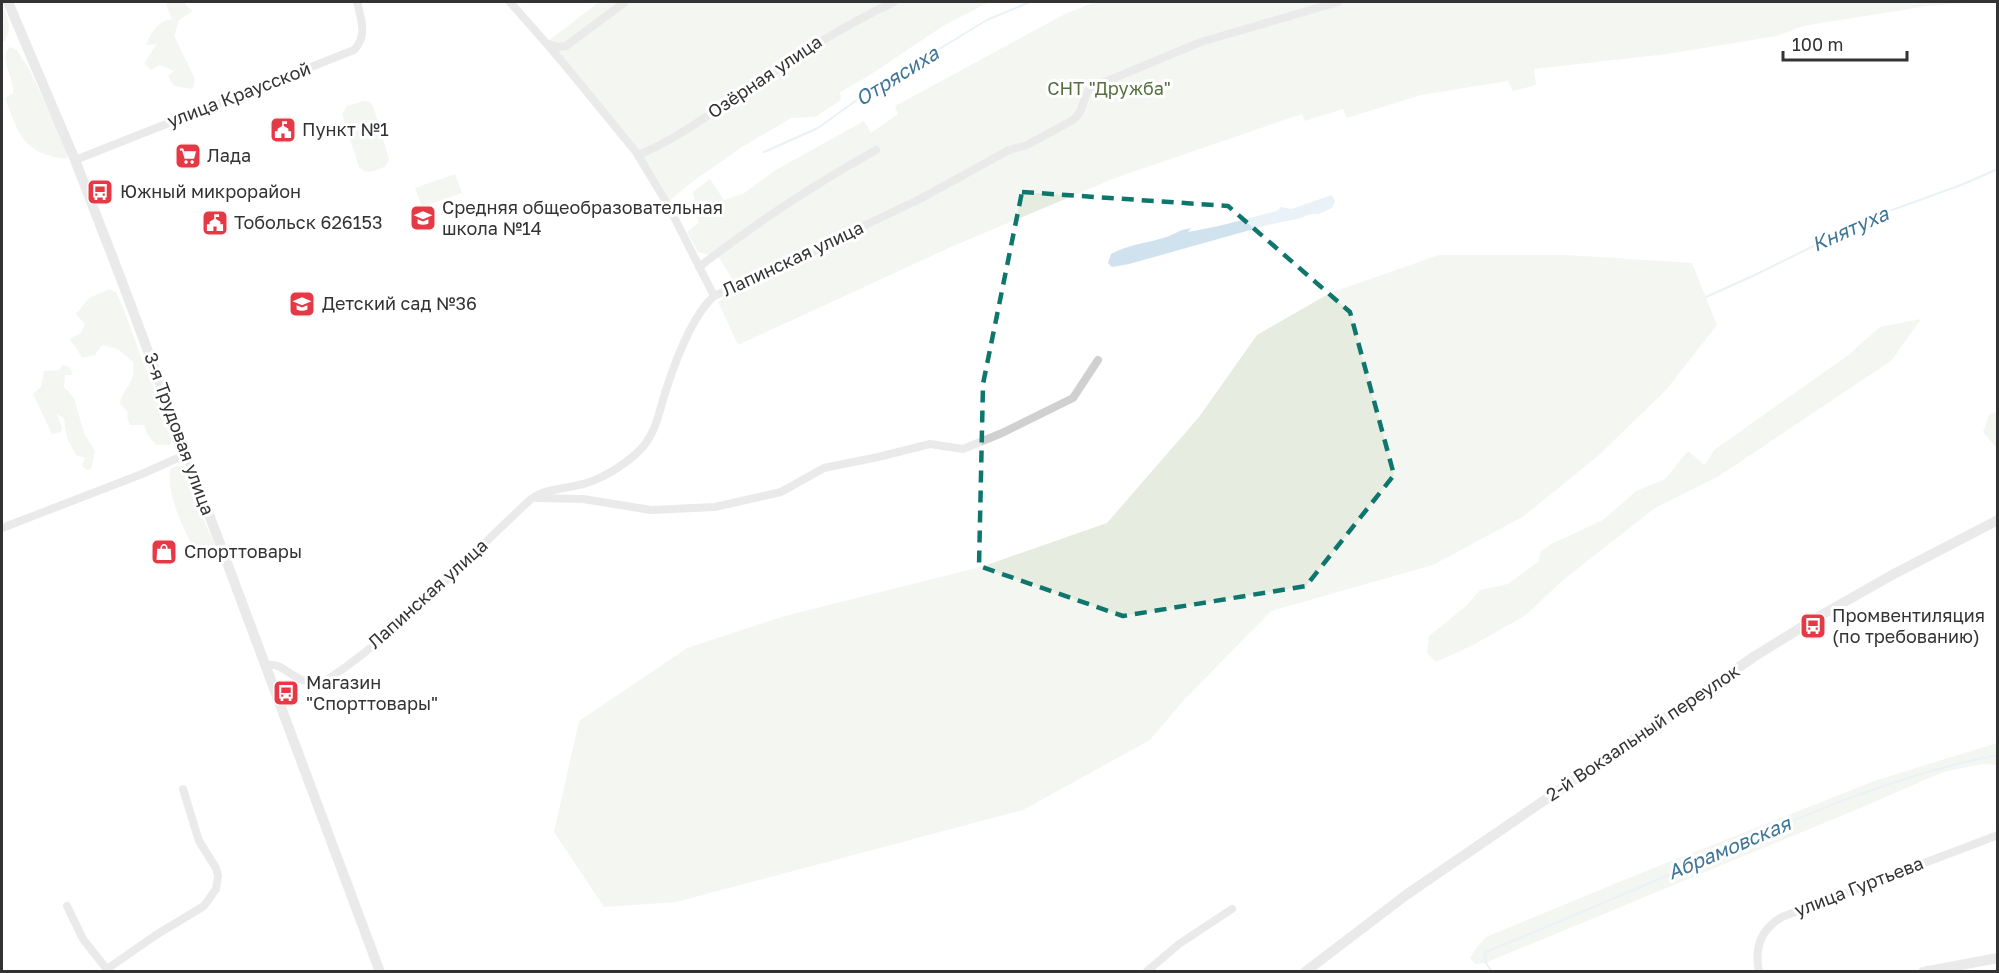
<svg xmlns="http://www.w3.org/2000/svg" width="1999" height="973" font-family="'Golos Text',sans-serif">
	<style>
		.green { fill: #e6ecdf }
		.water { fill: #cfe2ee }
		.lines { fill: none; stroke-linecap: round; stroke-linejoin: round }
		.stream { stroke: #cfe2ee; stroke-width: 2 }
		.minor { stroke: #d0d0d0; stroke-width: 8 }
		.tertiary { stroke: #d0d0d0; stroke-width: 10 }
		.marked { fill: none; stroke: #0f766e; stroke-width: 4.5; stroke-dasharray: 12 8; stroke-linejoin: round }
		.labels { text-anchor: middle; stroke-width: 6; stroke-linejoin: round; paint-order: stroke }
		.street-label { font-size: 18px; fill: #333; stroke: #fff }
		.park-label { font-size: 18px; fill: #56703f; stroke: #fff }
		.poi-label { font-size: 18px; fill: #333; stroke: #fff; text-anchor: start }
		.water-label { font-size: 20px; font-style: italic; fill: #3f7597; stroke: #fff }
	</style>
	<rect width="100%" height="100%" fill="#fff"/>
	<g class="green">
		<path d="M167,2h20l-2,3 8,6 -14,9 -5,16 21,43 -2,10 -19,-3 -6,-10 6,-5 -14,-6 -9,5 -7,-7 13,-19 -11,1c5,-12 11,-24 26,-26l-6,-15z"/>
		<path d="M599,2h390l-46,24 -76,51 -27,15 1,8 -26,17 -24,1 -49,29 -50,35 -28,23 -27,-46 -94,-114z"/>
		<path d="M1095,2h882l-49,4 -125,20 -26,10 -110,18 -133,15 2,16 -23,6 -5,-10 -87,14 -74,23 -4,-9 -38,12 -3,-7 -187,64 -164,69 -213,98 -20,-43 20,-13 -23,-38 -4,4 -13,-3 -11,-20 11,-9 -5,-31 17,-13 14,21 19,-6 31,-23 90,-50 7,12 27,-19 -3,-8 170,-92z"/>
		<path d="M2,5c7,14 10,21 3,36l-3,1z"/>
		<path d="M10,47l7,3 13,21 39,83 -3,5c-42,-5 -48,-25 -61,-61l8,-5c0,-3 0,-7 -1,-10 -3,-13 -12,-28 -2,-36z"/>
		<path d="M364,101l6,1 3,4 16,53 -3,7c-9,4 -19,10 -27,1l-17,-53 5,-8z"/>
		<path d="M455,174l7,19 -40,14 -7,-19z"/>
		<path d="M1439,255h128l125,8 25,62 -51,65 -67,65 -75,61 -91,49 -162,46 -88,90 -33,39 -127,70 -347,92 -72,5 -50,-75 25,-111 108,-73 98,-32 199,-50 123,-43 92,-106 58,-82 73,-42z"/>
		<path d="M109,289l7,3c10,21 17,43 25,65 11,28 24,54 33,83l-5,5h-13l-9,-11 -3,-9h-14l-3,-8 1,-5 -8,-8c3,-19 16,-17 13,-42l-15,-13 -16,-4 -7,10 -13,3 -5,-9 -8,-10 12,-6 4,-9 -9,-10 13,-16z"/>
		<path d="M1921,319l-30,42 -172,115 -64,32 -92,72 -37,35 -53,30 -37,17 -9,-9 2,-17 37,-30 14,-16 28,-6 31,-23 1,-9 11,-8 52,-24 33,-29 29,-12 23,-28 17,14 9,-15 133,-94 33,-29z"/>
		<path d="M62,365l8,2 3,8h-8l-1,12 10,11 10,35 11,18 -4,18 -4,1 -5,-4 3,-8 -9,-3 -9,-17 -3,-20 -7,-4 5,14 -1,4 -9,2 -19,-40 8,-7 3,-16 15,-1z"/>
		<path d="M1997,411v38l-14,-17 6,-17z"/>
		<path d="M176,466l7,2 5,7 13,39 16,36 -3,6 -6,2h-10c-13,-28 -31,-58 -28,-89z"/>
		<path d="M1997,743v22l-14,-1 -40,8 -78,34 -380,157 -10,1 -5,-6 7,-11 9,-10 155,-64 236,-93z"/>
	</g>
	<path class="water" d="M1332,195l3,6 -3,7 -14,6h-8l-9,4 -33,7 -139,39 -17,3 -4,-4 3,-9c18,-10 33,-10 52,-16 11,-3 15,-8 28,-10l-3,4 31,-6 58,-15 4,-4 10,2z"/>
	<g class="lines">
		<g class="stream">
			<path d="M764,152l54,-24 50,-36 119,-72 43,-18"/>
			<path d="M1706,297l51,-23 113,-56 91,-33 37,-16"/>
			<path d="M1492,972c-5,-7 -9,-12 -6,-20 70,-29 140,-58 209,-89 98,-43 197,-88 303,-108"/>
		</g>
		<g class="minor">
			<path d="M510,2l50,57 76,93 32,53 46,91"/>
			<path d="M548,44l11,3 7,-1 59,-44"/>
			<path d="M638,155c33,-13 61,-34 91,-53 54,-36 106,-73 165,-100"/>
			<path d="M75,160l279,-110c14,-14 7,-31 3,-48"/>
			<path d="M699,267c57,-44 114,-82 177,-117"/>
			<path d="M537,498l46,1 68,11 64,-3 66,-15 43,-24 54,-11 52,-13 33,5 39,-16 71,-35 25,-38"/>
			<path d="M2,528l140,-54 45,-20"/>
			<path d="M267,665c19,-4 32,27 60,15 76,-51 137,-119 204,-181 14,-10 31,-10 48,-14 20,-4 44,-19 59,-33 18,-17 21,-40 28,-62 9,-28 26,-74 48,-94l103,-46 40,-21 63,-30 89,-49 18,-5 46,-25c11,-8 9,-21 17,-32l111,-46 137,-40"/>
			<path d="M67,906l16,33 26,33"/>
			<path d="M107,969l49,-34 48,-29 12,-17 2,-13 -2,-8 -17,-27 -16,-52"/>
			<path d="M1146,972l33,-28 53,-35"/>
			<path d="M1759,972c-5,-24 2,-43 23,-55l216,-82"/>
		</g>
		<g class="tertiary">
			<path d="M8,2l67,158 46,119 259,693"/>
			<path d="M1305,972l101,-77 349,-239 63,-39 74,-42 106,-55"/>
			<path d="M1923,972l75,-14"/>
		</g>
	</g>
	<path d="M0 0H1999V973H0ZM1022,192l206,14 122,106 44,163 -88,111 -183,30 -144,-50 4,-182z" fill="#fff" fill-opacity=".55" fill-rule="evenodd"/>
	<path class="marked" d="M1022,192l206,14 122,106 44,163 -88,111 -183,30 -144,-50 4,-182z"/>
	<defs>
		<g id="civic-square" transform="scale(1.35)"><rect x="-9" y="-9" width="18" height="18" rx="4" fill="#e63946" stroke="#fff"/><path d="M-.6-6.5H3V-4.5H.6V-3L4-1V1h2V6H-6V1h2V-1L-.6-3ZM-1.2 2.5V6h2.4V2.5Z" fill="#fff"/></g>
		<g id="supermarket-square" transform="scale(1.35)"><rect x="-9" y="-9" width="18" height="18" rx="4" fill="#e63946" stroke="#fff"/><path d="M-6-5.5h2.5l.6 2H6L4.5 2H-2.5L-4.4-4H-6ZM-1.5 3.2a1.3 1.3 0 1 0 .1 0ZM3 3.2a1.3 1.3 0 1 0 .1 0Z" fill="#fff"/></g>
		<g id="bus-square" transform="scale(1.35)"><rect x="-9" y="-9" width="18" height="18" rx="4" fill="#e63946" stroke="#fff"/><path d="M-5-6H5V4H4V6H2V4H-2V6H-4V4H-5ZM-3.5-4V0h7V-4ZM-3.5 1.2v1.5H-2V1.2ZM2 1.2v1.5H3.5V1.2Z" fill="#fff"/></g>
		<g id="school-square" transform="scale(1.35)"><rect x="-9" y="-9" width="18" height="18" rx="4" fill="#e63946" stroke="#fff"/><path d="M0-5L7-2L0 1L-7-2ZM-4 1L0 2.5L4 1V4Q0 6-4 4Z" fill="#fff"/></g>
		<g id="shop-square" transform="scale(1.35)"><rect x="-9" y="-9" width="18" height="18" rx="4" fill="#e63946" stroke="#fff"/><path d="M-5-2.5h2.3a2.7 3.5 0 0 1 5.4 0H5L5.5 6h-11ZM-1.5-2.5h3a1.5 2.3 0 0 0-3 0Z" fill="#fff"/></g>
	</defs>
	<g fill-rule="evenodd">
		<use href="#civic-square" x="283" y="130"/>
		<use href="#supermarket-square" x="188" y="156"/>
		<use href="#bus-square" x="100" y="192"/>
		<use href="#school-square" x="423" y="218"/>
		<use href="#civic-square" x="215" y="223"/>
		<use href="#school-square" x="302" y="304"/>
		<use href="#shop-square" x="164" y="552"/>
		<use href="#bus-square" x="1813" y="626"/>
		<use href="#bus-square" x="286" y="693"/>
	</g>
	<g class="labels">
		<g class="street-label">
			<text transform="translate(765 77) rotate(-34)" y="6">Озёрная улица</text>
			<text transform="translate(239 95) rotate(-21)" y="6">улица Краусской</text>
			<text transform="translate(793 259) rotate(-25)" y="6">Лапинская улица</text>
			<text transform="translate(179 434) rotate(70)" y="6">3-я Трудовая улица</text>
			<text transform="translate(428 594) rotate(-42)" y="6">Лапинская улица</text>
			<text transform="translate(1643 733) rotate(-34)" y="6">2-й Вокзальный переулок</text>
			<text transform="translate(1859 887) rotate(-21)" y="6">улица Гуртьева</text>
		</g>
		<g class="park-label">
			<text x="1109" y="95">СНТ "Дружба"</text>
		</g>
		<g class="poi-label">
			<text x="302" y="136">Пункт №1</text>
			<text x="207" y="162">Лада</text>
			<text x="120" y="198">Южный микрорайон</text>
			<text x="442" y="214">Средняя общеобразовательная<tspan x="442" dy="21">школа №14</tspan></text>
			<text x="234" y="229">Тобольск 626153</text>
			<text x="322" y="310">Детский сад №36</text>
			<text x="184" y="558">Спорттовары</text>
			<text x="1832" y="622">Промвентиляция<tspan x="1832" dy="21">(по требованию)</tspan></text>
			<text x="306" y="689">Магазин<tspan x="306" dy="21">"Спорттовары"</tspan></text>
		</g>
		<g class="water-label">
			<text transform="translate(897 76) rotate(-32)" y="7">Отрясиха</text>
			<text transform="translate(1850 229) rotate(-24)" y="7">Княтуха</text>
			<text transform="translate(1729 848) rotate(-23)" y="7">Абрамовская</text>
		</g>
	</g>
	<rect width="1999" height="973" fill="none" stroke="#333333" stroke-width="6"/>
	<path d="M1783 51v9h124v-9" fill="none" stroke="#333333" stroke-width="3"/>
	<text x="1792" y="51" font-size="18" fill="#333333" stroke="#ffffff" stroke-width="4.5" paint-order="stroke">100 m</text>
</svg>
